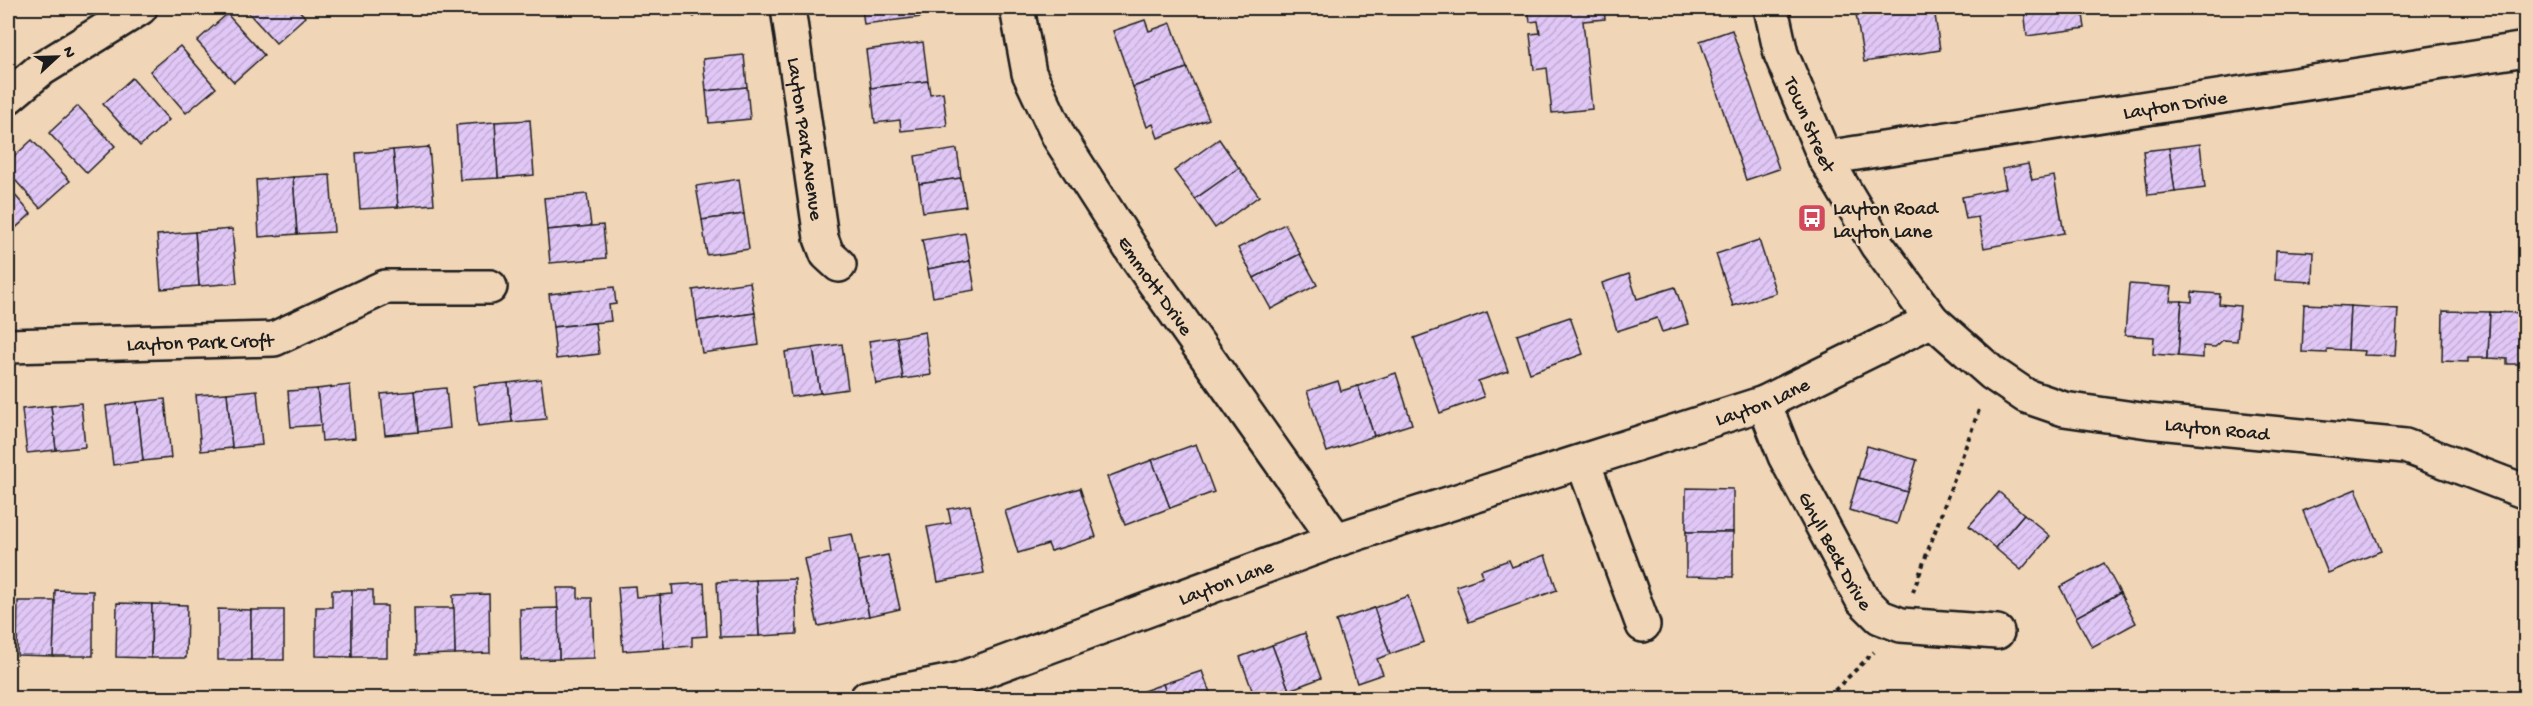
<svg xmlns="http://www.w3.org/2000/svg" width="2533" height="706" font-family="'Gochi Hand',sans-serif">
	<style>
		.building { fill: url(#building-hatch); stroke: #1c1c1c; stroke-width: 1.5 }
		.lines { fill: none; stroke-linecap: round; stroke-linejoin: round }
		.minor-casing { stroke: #1c1c1c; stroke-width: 38 }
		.path { stroke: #1c1c1c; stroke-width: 4; stroke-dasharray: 4.5 4.5; stroke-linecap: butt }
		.minor { stroke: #f0d5b7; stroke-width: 33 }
		.labels { text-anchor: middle; stroke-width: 5; stroke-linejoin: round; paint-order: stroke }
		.street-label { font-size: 20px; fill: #1c1c1c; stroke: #f0d5b7 }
		.poi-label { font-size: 20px; fill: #1c1c1c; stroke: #f0d5b7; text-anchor: start }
	</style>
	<defs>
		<pattern id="building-hatch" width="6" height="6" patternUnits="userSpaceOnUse" patternTransform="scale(1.5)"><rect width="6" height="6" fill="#e0c7f6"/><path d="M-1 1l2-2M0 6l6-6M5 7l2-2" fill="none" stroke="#c0aad2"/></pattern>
	</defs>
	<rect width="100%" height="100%" fill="#f0d5b7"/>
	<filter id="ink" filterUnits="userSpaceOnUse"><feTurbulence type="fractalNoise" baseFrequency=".0167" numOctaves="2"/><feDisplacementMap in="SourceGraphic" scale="12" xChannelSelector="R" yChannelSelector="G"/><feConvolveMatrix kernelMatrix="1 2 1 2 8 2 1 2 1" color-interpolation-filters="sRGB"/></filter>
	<g filter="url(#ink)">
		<g class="building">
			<path d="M244,8h53l8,9 -29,26z"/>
			<path d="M683,8h20l-9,9z"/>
			<path d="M862,8h58l1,9 -57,7z"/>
			<path d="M1528,8h76l1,11 -22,2 9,88 -40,4 -5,-45 -13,2 -4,-36 10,-1 -2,-12 -8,1z"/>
			<path d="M1855,8h79l6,42 -76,12z"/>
			<path d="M2024,8h58l3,20 -58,8z"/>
			<path d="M2129,8h49l-47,7z"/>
			<path d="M2234,8h24l-23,3z"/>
			<path d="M227,14l37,41 -30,27 -37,-41z"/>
			<path d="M1145,20l4,11 22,-8 16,45 -54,19 -20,-56z"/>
			<path d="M1732,30l47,139 -33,11 -46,-139z"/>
			<path d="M923,42l5,39 -57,7 -5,-38z"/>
			<path d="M180,46l36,42 -30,25 -36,-42z"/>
			<path d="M744,55l3,32 -41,4 -3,-32z"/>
			<path d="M1187,68l22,51 -51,19 -5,-14 -6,3 -14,-40z"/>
			<path d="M132,78l37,42 -29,26 -37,-42z"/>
			<path d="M928,81l2,13 13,-2 4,34 -46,5 -1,-11 -25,3 -4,-35z"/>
			<path d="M747,87l3,32 -41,4 -3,-32z"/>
			<path d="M78,106l37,40 -28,27 -38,-40z"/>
			<path d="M530,120l4,55 -36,3 -3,-56z"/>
			<path d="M495,122l3,56 -38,2 -4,-55z"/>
			<path d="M1219,139l20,29 -44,31 -21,-28z"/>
			<path d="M32,140l38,41 -30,27 -32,-36v-10z"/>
			<path d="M2200,144l5,44 -30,4 -6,-44z"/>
			<path d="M429,147l5,57 -36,3 -5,-57z"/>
			<path d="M2169,148l6,44 -27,3 -5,-44z"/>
			<path d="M957,149l4,29 -42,6 -4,-28z"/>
			<path d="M393,150l5,57 -38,2 -4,-56z"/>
			<path d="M2028,164l4,16 22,-4 10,57 -80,15 -6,-31 -12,2 -4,-22 44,-9 -4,-19z"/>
			<path d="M1239,168l20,28 -44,32 -20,-29z"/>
			<path d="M330,175l4,57 -37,2 -4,-57z"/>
			<path d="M293,177l4,57 -38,3 -3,-57z"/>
			<path d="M961,178l5,28 -43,6 -4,-28z"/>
			<path d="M739,179l5,35 -42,6 -6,-34z"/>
			<path d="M8,187l23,27 -23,21z"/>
			<path d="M587,194l4,32 -44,4 -3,-32z"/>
			<path d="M744,214l5,35 -42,6 -5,-35z"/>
			<path d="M1285,224l15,30 -46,24 -16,-30z"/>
			<path d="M603,225l3,33 -56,5 -3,-33z"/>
			<path d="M232,229l5,54 -38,3 -4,-54z"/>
			<path d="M195,232l4,54 -38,3 -4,-54z"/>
			<path d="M965,233l5,28 -42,8 -6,-29z"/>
			<path d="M1759,240l17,53 -43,13 -17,-52z"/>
			<path d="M2276,250l38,2 -1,30 -38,-2z"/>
			<path d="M1300,254l17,31 -46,24 -17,-31z"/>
			<path d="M970,261l5,29 -42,7 -5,-28z"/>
			<path d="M1629,274l8,25 38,-12 13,37 -26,8 -5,-14 -40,13 -15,-48z"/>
			<path d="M750,282l5,31 -58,8 -4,-31z"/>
			<path d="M2129,284l43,3 -2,14h12l-4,55 -25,-2 1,-17 -29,-2z"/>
			<path d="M614,287l2,17 -7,1 2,16 -58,6 -4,-33z"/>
			<path d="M2192,292l28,2 -1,10 21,2 -3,35 -14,-1 -8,7 -12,-1v12l-25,-2 4,-55 10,1z"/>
			<path d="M2304,304l46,2 -2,44 -21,-1v4l-25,-1z"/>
			<path d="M2350,306l48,3 -3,47 -31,-1 1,-4 -17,-1z"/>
			<path d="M2443,311l47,1 -2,46h-20v4l-26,-1z"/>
			<path d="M1487,312l21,59 -30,10 6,16 -44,16 -26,-75z"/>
			<path d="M2490,312l36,1v51h-19v-5l-19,-1z"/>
			<path d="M755,313l4,32 -57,8 -5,-32z"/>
			<path d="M1570,317l13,37 -53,19 -13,-38z"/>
			<path d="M595,323l4,31 -43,5 -3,-32z"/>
			<path d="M925,332l6,43 -28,4 -6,-42z"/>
			<path d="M897,337l6,42 -27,5 -7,-43z"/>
			<path d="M842,344l6,45 -28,4 -7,-45z"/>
			<path d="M813,348l7,45 -29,4 -6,-45z"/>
			<path d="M1396,373l16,51 -38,12 -16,-50z"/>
			<path d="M541,379l5,40 -34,3 -4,-39z"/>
			<path d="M1338,381l3,10 17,-5 16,50 -47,16 -20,-61z"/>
			<path d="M508,383l4,39 -34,4 -4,-40z"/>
			<path d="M350,385l5,53 -33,3 -5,-52z"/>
			<path d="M446,388l4,40 -32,4 -4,-41z"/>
			<path d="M317,389l4,36 -30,2 -3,-36z"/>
			<path d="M257,390l5,55 -30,3 -5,-55z"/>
			<path d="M414,391l4,41 -33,3 -4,-41z"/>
			<path d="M227,393l5,55 -31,3 -5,-56z"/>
			<path d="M165,399l6,59 -28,3 -6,-59z"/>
			<path d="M137,402l6,59 -30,4 -7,-59z"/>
			<path d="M81,403l4,44 -29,3 -5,-44z"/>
			<path d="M51,406l5,44 -29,3 -5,-44z"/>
			<path d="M1196,444l18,48 -44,16 -18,-48z"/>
			<path d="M1867,446l50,14 -10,32 -49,-14z"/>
			<path d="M1152,460l18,48 -45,17 -18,-48z"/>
			<path d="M1858,478l49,14 -10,32 -48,-14z"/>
			<path d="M1080,488l16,49 -45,14 -3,-7 -30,9 -13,-42z"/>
			<path d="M1686,488l47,1v43h-47z"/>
			<path d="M2356,489l25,62 -53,22 -25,-62z"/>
			<path d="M1999,492l25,22 -29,34 -26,-22z"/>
			<path d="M970,505l14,68 -46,9 -11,-55 24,-4 -3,-14z"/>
			<path d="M2024,514l26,22 -29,34 -26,-22z"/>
			<path d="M1686,532h47v45l-47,-1z"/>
			<path d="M852,534l17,82 -51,10 -14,-67 27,-6 -2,-15z"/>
			<path d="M888,555l12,54 -31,7 -11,-55z"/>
			<path d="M1545,555l12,35 -88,32 -13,-36 27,-9 -2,-7 28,-10 3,7z"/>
			<path d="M2104,563l16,30 -44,24 -16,-30z"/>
			<path d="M795,579l2,55 -38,2 -3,-56z"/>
			<path d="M756,580l3,56 -39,1 -3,-55z"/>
			<path d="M704,583l3,53 -15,1v9l-28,2 -4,-53 13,-1 -1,-9z"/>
			<path d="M635,586l1,11 24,-2 4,53 -41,3 -5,-64z"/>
			<path d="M557,588h21v10h14l2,60 -35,1z"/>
			<path d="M55,590l38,1v65h-40z"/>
			<path d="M332,590h20v67l-36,-1v-49h16z"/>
			<path d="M352,590h21v16h14v51h-35z"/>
			<path d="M2120,593l16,30 -44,24 -16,-30z"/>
			<path d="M489,594l1,59 -35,1 -2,-59z"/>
			<path d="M1408,596l16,46 -34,12 -16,-46z"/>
			<path d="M18,601h37l-2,55 -36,-1z"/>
			<path d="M117,603l35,1 -1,54 -35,-1z"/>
			<path d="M152,604l35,1 -1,53h-35z"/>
			<path d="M414,608h40l1,46 -40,1z"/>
			<path d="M558,608l1,51 -38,1 -1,-51z"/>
			<path d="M1374,608l16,46 -13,5 6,15 -26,9 -21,-62z"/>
			<path d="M218,609l33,1v50h-33z"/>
			<rect x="251" y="610" width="33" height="50"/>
			<path d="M1305,633l16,45 -32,12 -17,-45z"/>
			<path d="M1272,645l17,45 -24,8h-10l-15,-41z"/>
			<path d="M1202,671l10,27h-44l-5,-14z"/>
			<path d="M1163,684l5,14h-44z"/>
		</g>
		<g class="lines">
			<g class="minor-casing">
				<g id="minor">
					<path id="s1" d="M788,8l33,230 6,16 12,11"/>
					<path id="s2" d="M1017,8l12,65 30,64 76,118 201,285"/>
					<path id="s3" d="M1771,8l10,46 44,104 52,87 55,75 60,53 34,23 38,13 84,12 257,25 121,46"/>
					<path d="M8,97l32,-27 100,-62"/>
					<path id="s4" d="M1825,158l701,-109"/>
					<path id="s5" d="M8,346l266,-7 111,-52h105"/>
					<path id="s6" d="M1764,403l21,53 77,143 18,18 21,8 96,7"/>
					<path d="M1583,462l60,163"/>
					<path id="s7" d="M867,698l91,-18 378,-140 428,-137 168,-83"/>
				</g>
			</g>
			<g class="path">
				<path d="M1913,592l67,-185"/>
				<path d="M1830,698l2,-5 42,-41"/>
			</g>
			<use href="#minor" class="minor"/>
		</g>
	</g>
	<defs>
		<g id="bus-square" transform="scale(1.5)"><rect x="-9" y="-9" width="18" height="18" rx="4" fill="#d1495b" stroke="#f0d5b7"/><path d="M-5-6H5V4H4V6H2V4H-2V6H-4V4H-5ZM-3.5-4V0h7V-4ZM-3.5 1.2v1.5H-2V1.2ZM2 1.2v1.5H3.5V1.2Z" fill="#fff"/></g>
	</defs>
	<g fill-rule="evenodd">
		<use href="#bus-square" x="1812" y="218"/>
	</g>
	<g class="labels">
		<g class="street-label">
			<text dy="7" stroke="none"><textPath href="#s4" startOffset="354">Layton Drive</textPath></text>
			<text dy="7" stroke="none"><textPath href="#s3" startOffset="123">Town Street</textPath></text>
			<text dy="7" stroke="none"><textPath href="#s1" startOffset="132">Layton Park Avenue</textPath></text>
			<text dy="7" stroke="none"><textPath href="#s2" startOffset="314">Emmott Drive</textPath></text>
			<text dy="7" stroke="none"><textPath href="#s5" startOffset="192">Layton Park Croft</textPath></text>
			<text dy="7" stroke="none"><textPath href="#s7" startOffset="944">Layton Lane</textPath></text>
			<text dy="7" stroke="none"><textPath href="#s3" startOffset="670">Layton Road</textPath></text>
			<text dy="7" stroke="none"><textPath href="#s6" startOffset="164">Ghyll Beck Drive</textPath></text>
			<text dy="7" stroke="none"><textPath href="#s7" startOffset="378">Layton Lane</textPath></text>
		</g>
		<g class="poi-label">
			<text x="1833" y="214">Layton Road<tspan x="1833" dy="23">Layton Lane</tspan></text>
		</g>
	</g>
	<rect width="2533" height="706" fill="none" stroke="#f0d5b7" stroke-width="30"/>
	<rect x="15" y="15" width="2503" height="676" fill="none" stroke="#1c1c1c" stroke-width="2" filter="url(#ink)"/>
	<g transform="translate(57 57) rotate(68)" stroke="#f0d5b7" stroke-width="4.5" paint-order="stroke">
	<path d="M0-4.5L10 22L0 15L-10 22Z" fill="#1c1c1c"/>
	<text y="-9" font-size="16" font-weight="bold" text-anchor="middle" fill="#1c1c1c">N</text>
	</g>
</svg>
